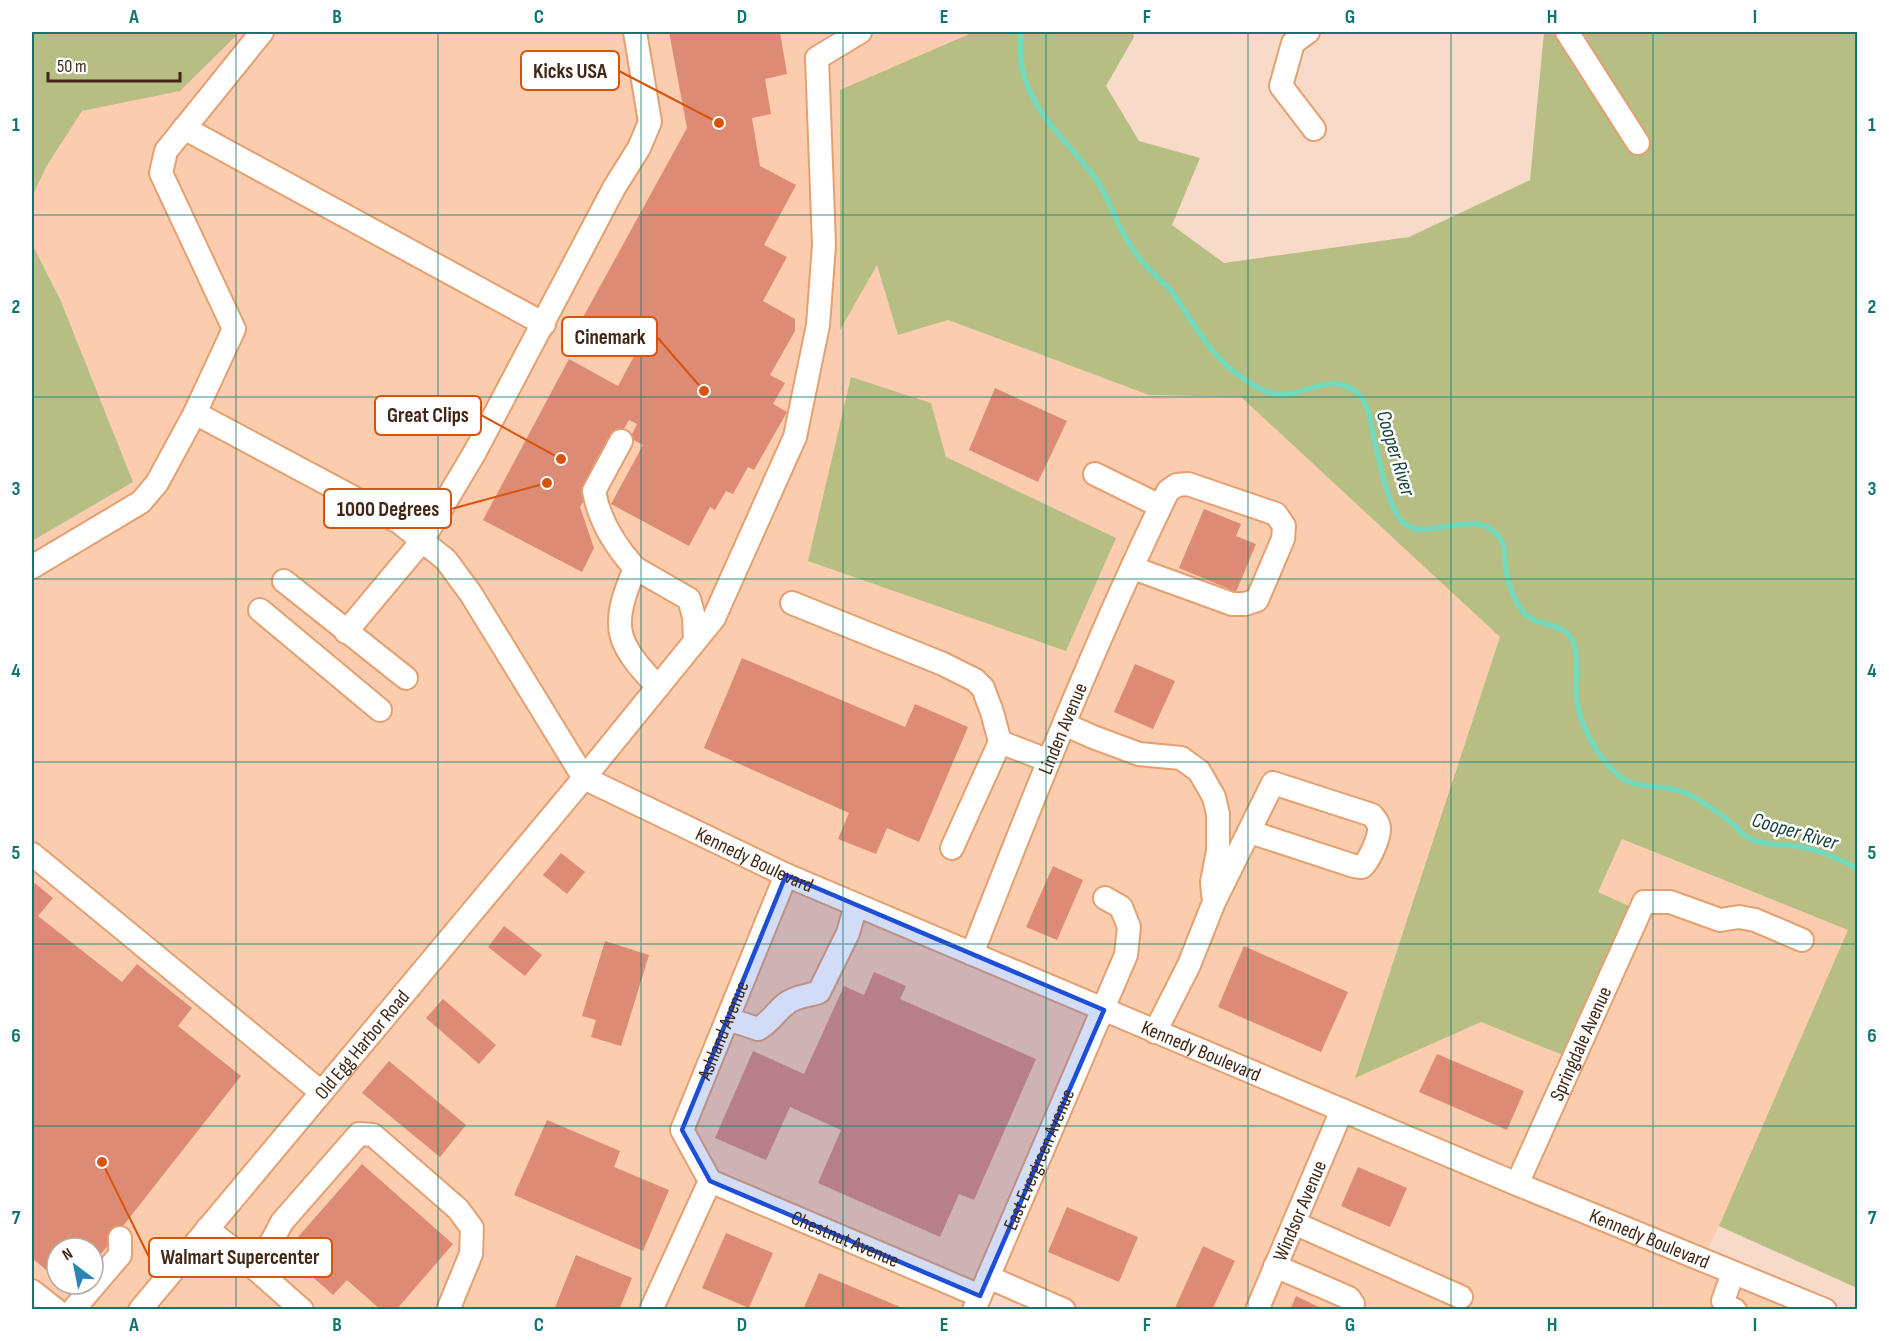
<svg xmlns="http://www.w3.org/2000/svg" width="1889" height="1341" font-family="'Sofia Sans Condensed',sans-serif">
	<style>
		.built { fill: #fbccad; fill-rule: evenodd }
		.green { fill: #b6be84 }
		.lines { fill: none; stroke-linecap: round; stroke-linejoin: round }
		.stream { stroke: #71dbc0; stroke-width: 5 }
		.building { fill: #de8b76 }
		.minor-casing { stroke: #e5a071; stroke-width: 26 }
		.minor { stroke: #fff; stroke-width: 22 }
		.marked { fill: #1d4ed8; fill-opacity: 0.2; stroke: #1d4ed8; stroke-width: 4.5; stroke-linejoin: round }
		.grid { fill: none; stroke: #0f766e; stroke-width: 1.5; stroke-opacity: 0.55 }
		.labels { text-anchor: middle; stroke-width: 5; stroke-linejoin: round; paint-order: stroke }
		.street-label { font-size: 20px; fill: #432714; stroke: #fff }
		.water-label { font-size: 21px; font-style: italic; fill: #16453a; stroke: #fff }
		.leader { fill: none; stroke: #d8540d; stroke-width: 2 }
		.callout-dot { fill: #d8540d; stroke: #fff; stroke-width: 2 }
		.callout { fill: #fff; stroke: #d8540d; stroke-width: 2 }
		.callout-label { font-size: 21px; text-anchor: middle; font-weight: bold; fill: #432714 }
		.neatline { fill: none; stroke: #0f766e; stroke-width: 2 }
		.grid-label { font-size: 20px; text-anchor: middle; font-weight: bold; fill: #0f766e }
	</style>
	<rect width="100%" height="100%" fill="#f7dac7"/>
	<path class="built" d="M240,32h729l-129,296 37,-63 22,70 49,-15 201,75 92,2 259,240 -145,440 126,-55 89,36 69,-147 -41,-19 24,-53 227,91 -130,296 -17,33 117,50 -765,1 -68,-28 -12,28 -942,-1v-768l101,-59 -73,-183 -28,-55v-47l14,-30 36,-56 98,-20zM57,1248h36v36h-36z"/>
	<g class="green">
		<path d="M32,32h208l-60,59 -98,20 -36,56 -14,30z"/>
		<path d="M969,32h164l1,5 -28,49 33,55 61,17 -28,67 52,38 185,-26 121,-57 14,-148h313v1256l-138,-62 129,-296 -226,-91 -24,53 42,19 -70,147 -89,-36 -126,56 145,-441 -259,-240 -92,-2 -201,-75 -50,15 -21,-70 -37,65v-240l127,-55z"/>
		<path d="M32,244l28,55 73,183 -101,59z"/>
		<path d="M851,377l80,26 15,54 170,81 -50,113 -258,-90z"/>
	</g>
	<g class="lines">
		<path class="stream" d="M1022,32c-4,14 -1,38 5,53 14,37 48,64 71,97 11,16 16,37 27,54 7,13 17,27 28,37 6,7 14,12 19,19 22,31 39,66 72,87 7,4 16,11 24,13 28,11 57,-20 84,-3 19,11 18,36 23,54 5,22 12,58 25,76 21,29 74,-16 99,18 8,10 5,20 7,32 2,15 8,31 17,43 14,16 41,9 50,29 6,15 3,32 3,47 -1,30 20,68 43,88 19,15 43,7 64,16 18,7 36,21 51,33 4,4 9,11 15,13 15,8 36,6 53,9 20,4 38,12 56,22"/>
	</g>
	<g class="building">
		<path d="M669,32h111l7,42 -22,5 6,35 -19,4 8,48 36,19 -32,60 23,12 -24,44 32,18v12l-25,44 15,8 -12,21 14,8 -33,58 -6,-3 -15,27 -7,-3 -11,19 -5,-3 -21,39 -78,-42 32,-59 -13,-7 7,-14 -8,-4 -49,87 14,41 -12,24 -99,-52 86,-161 49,27 19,-35 -56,-30 106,-193z"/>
		<path d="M995,388l72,33 -29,61 -69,-32z"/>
		<path d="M1204,509l37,15 -5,12 20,8 -20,48 -57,-24z"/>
		<path d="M742,658l163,69 10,-23 53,23 -49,115 -32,-14 -11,26 -38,-15 11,-26 -145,-65z"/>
		<path d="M1135,664l40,17 -22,48 -39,-17z"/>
		<path d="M561,853l24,19 -18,22 -24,-19z"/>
		<path d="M1053,866l30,14 -26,60 -31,-13z"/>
		<path d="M32,881l21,17 -15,18 84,66 15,-18 55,44 -14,18 63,50 -148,188v-16h-36v31l-25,-21z"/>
		<path d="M504,926l38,29 -17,21 -37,-29z"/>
		<path d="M605,941l44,14 -28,91 -30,-9 5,-17 -14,-4z"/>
		<path d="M1244,946l104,46 -27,60 -103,-45z"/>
		<path d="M874,972l32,14 -6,13 136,60 -62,141 -15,-6 -19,43 -122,-54 23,-53 -51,-23 -24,53 -51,-22 38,-87 51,23 40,-88 20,9z"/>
		<path d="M443,999l53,46 -17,19 -53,-46z"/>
		<path d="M1437,1054l87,37 -17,39 -88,-38z"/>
		<path d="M389,1061l77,64 -26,32 -78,-64z"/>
		<path d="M547,1120l73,31 -6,16 55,23 -26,61 -129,-56z"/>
		<path d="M362,1164l91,80 -57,66h-15l-34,-30 -14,15 -26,-23 14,-15 -23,-20z"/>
		<path d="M1358,1167l49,21 -17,39 -49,-21z"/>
		<path d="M1067,1207l71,30 -19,45 -71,-30z"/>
		<path d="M726,1233l47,20 -24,55 -47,-20z"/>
		<path d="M1203,1246l32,15 -23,49h-38z"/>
		<path d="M576,1255l56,23 -13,32h-65z"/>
		<path d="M819,1273l86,36v1h-102z"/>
		<path d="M1296,1296l29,14h-35z"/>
	</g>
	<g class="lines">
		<g class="minor-casing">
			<g id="minor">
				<path d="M1308,32l-15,11 -12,43 33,43"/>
				<path d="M1567,32l71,111"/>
				<path d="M184,128l360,196"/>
				<path d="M195,413l204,109 47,38 25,34 113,184"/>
				<path d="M621,441l-27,50c5,29 22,56 41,77"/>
				<path d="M1095,474l65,32"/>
				<path d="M32,567l109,-65 16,-19 38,-70 39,-84 -73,-156 5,-22 96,-119"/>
				<path d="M284,581l122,97"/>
				<path d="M792,603l151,61 32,16 8,8 9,24 8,30"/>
				<path d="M260,610l120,100"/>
				<path d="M346,632l76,-91 53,-89 139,-264 25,-40 11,-26 -15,-90"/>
				<path d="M658,687c-13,-14 -30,-31 -36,-50 -7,-22 5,-49 13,-69l54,31 5,18 1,24"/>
				<path d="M1064,724l29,13 46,17 42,4 18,13 15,26 4,17v37l-6,31 1,12"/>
				<path id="s1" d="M584,778l202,97 731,309 308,126"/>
				<path d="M952,848l48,-106 47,18"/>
				<path d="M32,854l289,238"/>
				<path id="s2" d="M972,954c61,-156 123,-313 196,-463l9,-6 11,-1 88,30 8,12 -1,13 -26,61 -12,4h-13l-99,-36"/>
				<path d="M728,1019l30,10c13,-7 18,-18 29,-26 9,-7 22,-7 32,-11l29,-59 8,-28"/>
				<path d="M1155,1032l34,-67 25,-63 59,-119 99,32c3,4 7,8 7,13 1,9 -10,33 -17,39l-8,-1 -104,-34"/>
				<path id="s3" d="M710,1181l-28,-51 104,-255"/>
				<path id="s4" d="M710,1181l270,115"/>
				<path id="s5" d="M1517,1184l127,-282h26l50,18 19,-3 16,3 47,20"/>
				<path d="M1294,1223l167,74"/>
				<path d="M207,1229l25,19 70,62"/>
				<path d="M1275,1266l74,32 4,6 -2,6"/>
				<path d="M253,1267l19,-26 10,-19 77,-88 14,1 85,74 14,19 -1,26 -23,56"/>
				<path d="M1733,1273l-10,28 5,6 7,3"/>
				<path d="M988,1277l76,33"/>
				<path d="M32,1291l24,19"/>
				<path d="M73,1310l47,-55v-17"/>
				<path id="s6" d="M140,1310l444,-532 130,-160 81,-181 23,-112 6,-80 -7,-187 43,-26"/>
				<path d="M651,1310l59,-129"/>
				<path id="s7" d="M974,1310l152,-355 3,-28 -8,-20 -16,-9"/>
				<path id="s8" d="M1257,1310l85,-200"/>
			</g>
		</g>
		<use href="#minor" class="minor"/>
	</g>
	<path class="marked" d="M786,875l318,135 -124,286 -270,-115 -28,-51z"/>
	<path class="grid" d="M236,32v1278M438,32v1278M641,32v1278M843,32v1278M1046,32v1278M1248,32v1278M1451,32v1278M1653,32v1278M32,215h1826M32,397h1826M32,579h1826M32,762h1826M32,944h1826M32,1126h1826"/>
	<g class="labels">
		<g class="street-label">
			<text dy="7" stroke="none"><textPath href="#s2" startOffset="243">Linden Avenue</textPath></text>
			<text dy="7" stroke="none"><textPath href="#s1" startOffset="189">Kennedy Boulevard</textPath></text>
			<text dy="7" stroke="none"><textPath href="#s3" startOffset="166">Ashland Avenue</textPath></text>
			<text dy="7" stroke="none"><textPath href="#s5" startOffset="154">Springdale Avenue</textPath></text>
			<text dy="7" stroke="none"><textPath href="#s6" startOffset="346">Old Egg Harbor Road</textPath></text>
			<text dy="7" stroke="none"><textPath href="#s1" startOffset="675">Kennedy Boulevard</textPath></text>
			<text dy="7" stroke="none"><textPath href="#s7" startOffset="164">East Evergreen Avenue</textPath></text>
			<text dy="7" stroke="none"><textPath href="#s8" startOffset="108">Windsor Avenue</textPath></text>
			<text dy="7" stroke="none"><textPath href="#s4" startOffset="147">Chestnut Avenue</textPath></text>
			<text dy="7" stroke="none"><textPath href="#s1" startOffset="1161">Kennedy Boulevard</textPath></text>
		</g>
		<g class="water-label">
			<text transform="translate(1396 453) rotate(73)" y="7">Cooper River</text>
			<text transform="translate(1795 831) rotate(16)" y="7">Cooper River</text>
		</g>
	</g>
	<path class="leader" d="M719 123L619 71M704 391L657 337M561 459L481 415M547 483L451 509M102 1162L149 1257"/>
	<g class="callout-dot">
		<circle cx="719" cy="123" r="6"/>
		<circle cx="704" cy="391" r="6"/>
		<circle cx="561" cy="459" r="6"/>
		<circle cx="547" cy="483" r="6"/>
		<circle cx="102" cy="1162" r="6"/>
	</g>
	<g class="callout">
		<rect x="521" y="51" width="98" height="39" rx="6"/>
		<rect x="562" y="317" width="95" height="39" rx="6"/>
		<rect x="375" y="396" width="106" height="39" rx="6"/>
		<rect x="324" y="489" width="127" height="39" rx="6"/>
		<rect x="149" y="1238" width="183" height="39" rx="6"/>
	</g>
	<g class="callout-label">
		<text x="570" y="78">Kicks USA</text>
		<text x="610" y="344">Cinemark</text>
		<text x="428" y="422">Great Clips</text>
		<text x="388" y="516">1000 Degrees</text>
		<text x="240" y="1264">Walmart Supercenter</text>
	</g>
	<rect width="1889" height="1341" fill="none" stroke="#ffffff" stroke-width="66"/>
	<g transform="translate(75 1266) rotate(328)"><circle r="28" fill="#ffffff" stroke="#b4a9a1" stroke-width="1.5"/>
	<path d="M0-4.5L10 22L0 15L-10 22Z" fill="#2b86b4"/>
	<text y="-9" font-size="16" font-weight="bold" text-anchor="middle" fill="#432714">N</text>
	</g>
	<path d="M48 72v9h132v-9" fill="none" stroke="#432714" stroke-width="3"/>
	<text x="57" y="72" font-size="18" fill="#432714" stroke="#ffffff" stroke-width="4.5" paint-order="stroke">50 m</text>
	<rect x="33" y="33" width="1823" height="1275" class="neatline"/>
	<g class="grid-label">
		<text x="134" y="23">A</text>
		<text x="337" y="23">B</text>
		<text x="539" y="23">C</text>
		<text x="742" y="23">D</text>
		<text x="944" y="23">E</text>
		<text x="1147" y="23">F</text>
		<text x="1350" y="23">G</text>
		<text x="1552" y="23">H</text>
		<text x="1755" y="23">I</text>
		<text x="16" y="131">1</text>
		<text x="1872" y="131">1</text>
		<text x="16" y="313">2</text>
		<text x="1872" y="313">2</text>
		<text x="16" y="495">3</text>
		<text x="1872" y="495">3</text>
		<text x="16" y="677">4</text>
		<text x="1872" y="677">4</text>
		<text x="16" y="859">5</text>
		<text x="1872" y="859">5</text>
		<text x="16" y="1042">6</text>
		<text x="1872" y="1042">6</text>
		<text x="16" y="1224">7</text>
		<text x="1872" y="1224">7</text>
		<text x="134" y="1331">A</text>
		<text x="337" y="1331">B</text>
		<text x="539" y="1331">C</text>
		<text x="742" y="1331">D</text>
		<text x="944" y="1331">E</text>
		<text x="1147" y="1331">F</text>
		<text x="1350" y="1331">G</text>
		<text x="1552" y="1331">H</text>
		<text x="1755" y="1331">I</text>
	</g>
</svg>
